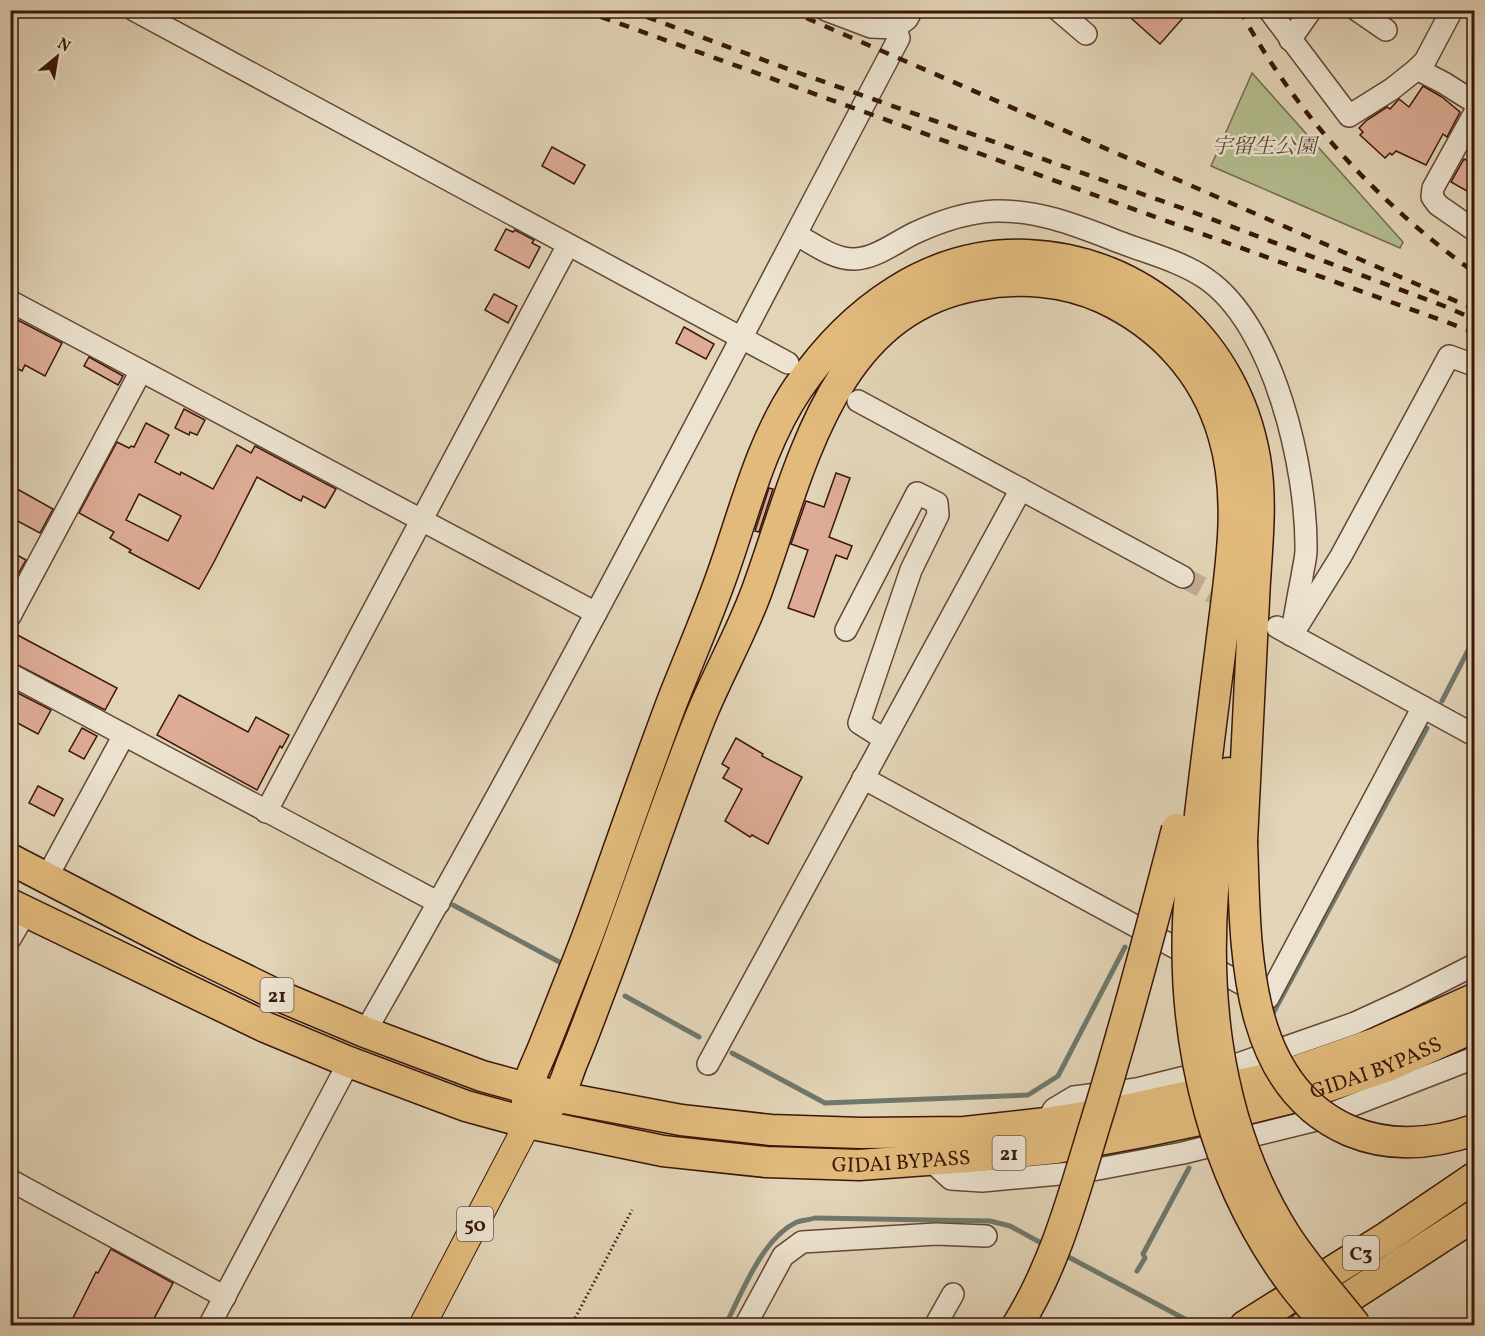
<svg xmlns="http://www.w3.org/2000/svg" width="1485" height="1336" font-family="Vollkorn,'Noto Serif JP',serif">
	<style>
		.green { fill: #b3bd8f; stroke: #766a4c; stroke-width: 1.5 }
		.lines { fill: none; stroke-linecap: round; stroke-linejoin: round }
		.stream { stroke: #70786c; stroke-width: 5 }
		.building { fill: #deac96; stroke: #39170a; stroke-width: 1.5; fill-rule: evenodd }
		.minor-tunnel { stroke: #c0ae94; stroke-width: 21; stroke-dasharray: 21 10; stroke-linecap: butt }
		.minor-casing { stroke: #634635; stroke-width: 24 }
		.major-casing { stroke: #39170a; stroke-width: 28 }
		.highway-casing { stroke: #39170a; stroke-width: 33 }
		.path { stroke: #39170a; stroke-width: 3; stroke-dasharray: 1.5 3; stroke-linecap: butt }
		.minor { stroke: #ece3d0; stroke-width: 21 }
		.major { stroke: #e1ba7c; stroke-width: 26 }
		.highway { stroke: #e1ba7c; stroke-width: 30 }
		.rail { stroke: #39170a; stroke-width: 4.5; stroke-dasharray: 10 10; stroke-linecap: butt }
		.highway-bridge-casing { stroke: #39170a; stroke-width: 33; stroke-linecap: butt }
		.highway-bridge { stroke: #e1ba7c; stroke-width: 30 }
		.labels { text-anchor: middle; stroke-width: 5; stroke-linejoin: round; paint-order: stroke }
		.shield { fill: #ece3d0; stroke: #6f5445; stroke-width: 1.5 }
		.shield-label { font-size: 20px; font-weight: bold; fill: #39170a }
		.park-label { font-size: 21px; font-style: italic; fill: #5e4932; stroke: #ece3d0 }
		.street-label { font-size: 21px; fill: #39170a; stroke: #ece3d0 }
	</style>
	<rect width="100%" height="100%" fill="#e2d4b7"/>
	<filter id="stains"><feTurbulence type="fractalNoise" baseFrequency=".00333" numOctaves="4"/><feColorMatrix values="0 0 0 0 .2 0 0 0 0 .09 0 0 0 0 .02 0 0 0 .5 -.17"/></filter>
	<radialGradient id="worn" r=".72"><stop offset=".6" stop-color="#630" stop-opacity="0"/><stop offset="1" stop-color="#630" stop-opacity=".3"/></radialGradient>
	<path class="green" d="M1252,73l151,169 -3,6 -189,-82z"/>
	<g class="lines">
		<g class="stream">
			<path d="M1442,701l32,-62"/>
			<path d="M453,905l110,59"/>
			<path d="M625,996l74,41"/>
			<path d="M1271,1017l156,-289"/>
			<path d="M732,1053l93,50 203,-8 30,-19 67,-129"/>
			<path d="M1061,1253l137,73"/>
			<path d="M1137,1271l8,-13 -2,-4 46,-86"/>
			<path d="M725,1326c17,-33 37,-88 72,-104 5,-2 12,-2 18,-4l175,3 20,5 35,19"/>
		</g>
	</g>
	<g class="building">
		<path d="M1122,10h68l-30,34z"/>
		<path d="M1423,86l19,11 18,15 -13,25 -4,-3 -17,31 -30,-14 -4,4 -2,-2 -5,5 -25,-23 3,-3 -4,-4 8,-8 20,-13 3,2 9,-10 10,8z"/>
		<path d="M552,147l33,18 -11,19 -32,-18z"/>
		<path d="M1464,159l10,5v31l-23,-13z"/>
		<path d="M506,229l7,3 2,-2 19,10 -2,3 8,4 -11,21 -34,-18z"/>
		<path d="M494,294l23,12 -9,17 -23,-13z"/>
		<path d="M10,316l52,27 -17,33 -20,-11 -3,6 -12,-6z"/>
		<path d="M684,327l30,17 -8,15 -30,-16z"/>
		<path d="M89,357l34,19 -5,9 -34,-19z"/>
		<path d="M184,409l21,11 -8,15 -7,-3 -1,3 -14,-7z"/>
		<path d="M146,423l23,12 -14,27 25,13 1,-3 32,17 24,-44 14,8 4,-7 81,43 -11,19 -22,-12 -2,5 -6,-3 -38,-21 -43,85 -15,27 -70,-37 2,-2 -21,-12 4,-6 -35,-19 38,-71 12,6 2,-2 3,1zM139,494l42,22 -13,25 -42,-21z"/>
		<path d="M836,473l14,5 -21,59 23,9 -5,13 -11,-4 -22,62 -26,-9 20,-58 -17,-6 15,-43 18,6z"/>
		<path d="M10,485l43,24 -13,24 -30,-16z"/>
		<path d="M769,488l4,1 -14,43 -4,-1z"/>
		<path d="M10,551l16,9 -16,28z"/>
		<path d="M10,631l107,57 -12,22 -95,-49z"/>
		<path d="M10,689l41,21 -13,24 -28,-15z"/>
		<path d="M179,695l69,37 8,-15 33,18 -7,13 -2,-2 -23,44 -100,-55z"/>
		<path d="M82,728l15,8 -13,23 -15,-8z"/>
		<path d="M736,738l27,16 -1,2 40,21 -34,67 -16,-9 -2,2 -25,-16 17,-32 -19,-11 6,-10 -7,-4z"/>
		<path d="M38,786l25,13 -9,17 -25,-13z"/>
		<path d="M111,1249l62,34 -23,43h-81l27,-54 2,1z"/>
	</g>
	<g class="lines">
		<path class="minor-tunnel" d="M1183,577l55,30"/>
		<g class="minor-casing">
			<g id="minor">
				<path d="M134,10l654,353"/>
				<path d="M826,10l45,17 24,1"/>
				<path d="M1058,10l28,24"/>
				<path d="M1269,10l80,106 43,-27 25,-20 27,14 30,19"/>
				<path d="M1357,10l29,20"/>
				<path d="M1290,40l21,-30"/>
				<path d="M1417,69l8,-8 27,-51"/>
				<path d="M1474,114l-41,74 -1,9 6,8 36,25"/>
				<path d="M797,235c17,9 37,25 58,24 22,-1 42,-18 62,-27 24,-11 52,-20 78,-21 46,-1 85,16 127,32 26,10 60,19 83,35 70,47 102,193 101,272 0,9 -3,18 -4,27 -4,19 -7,39 -11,58"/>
				<path d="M10,301l586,312"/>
				<path d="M858,401l325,176"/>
				<path d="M10,616l131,-245"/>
				<path d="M1277,627l197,108"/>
				<path d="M1297,627l44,-71 108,-200 25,9"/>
				<path d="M846,630l71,-137 20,10 1,12 -27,55 -52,153 25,16"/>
				<path d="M10,674l429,229"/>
				<path d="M863,778l405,220 155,-291"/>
				<path d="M266,812l302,-567"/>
				<path d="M47,877l77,-142"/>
				<path d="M10,939l16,-27"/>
				<path d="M365,1032c187,-326 358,-661 534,-994l-4,-10 12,-9 5,-9"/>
				<path d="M708,1064l313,-575"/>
				<path d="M1046,1123l8,-14 20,-12 63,-8 101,-25 117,-41 50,-23 69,-35"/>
				<path d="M930,1160l21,19 31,2 100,-9 101,-19 129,-32 162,-63"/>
				<path d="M10,1180l215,117"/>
				<path d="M209,1326l140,-264"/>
				<path d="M745,1326l38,-70 19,-14 134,-8 50,2"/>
				<path d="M935,1326l18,-32"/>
			</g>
		</g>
		<g class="major-casing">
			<path id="major" d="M422,1326l106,-203"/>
		</g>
		<g class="highway-casing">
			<g id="highway">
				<path d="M1198,832c7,-62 15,-124 23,-186 8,-70 23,-144 2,-212 -18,-62 -62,-109 -120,-136 -39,-18 -84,-21 -126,-13 -148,26 -177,189 -221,308 -16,43 -39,83 -56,125 -37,93 -67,188 -103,281 -8,21 -16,43 -25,64 -4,10 -7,22 -13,31 -6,11 -21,20 -31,29 0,-11 -3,-25 0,-36 3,-14 11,-28 16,-41 11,-28 22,-56 33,-83 17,-42 31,-84 46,-126 16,-45 32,-90 49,-135 16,-41 34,-82 49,-124 23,-64 39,-134 77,-190 53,-77 132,-137 229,-133 117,5 208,88 228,203 8,47 1,94 -1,142 -4,80 -8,161 -12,241"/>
				<path d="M1219,836l9,-63"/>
				<path d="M10,859l179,93 88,43 88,37 117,44 77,21 122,23 90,10 90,3 104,-1 81,-9 80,-13 162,-36 88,-31 98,-44"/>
				<path id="s1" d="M10,904l255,123 84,35 117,44 62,17 135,28 103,11 93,3 109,-8 88,-9 86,-16 81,-17 73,-18 92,-31 86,-39"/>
				<path d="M1245,1326l142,-89 87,-59"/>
				<path d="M1305,1326l169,-110"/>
			</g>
		</g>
		<path class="path" d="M571,1326l61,-116"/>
		<use href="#minor" class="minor"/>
		<use href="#major" class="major"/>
		<use href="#highway" class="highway"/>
		<g class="rail">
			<path d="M582,10l892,322"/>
			<path d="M628,10l171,63 380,134 265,99 30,13"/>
			<path d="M788,10l686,299"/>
			<path d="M1240,10c55,104 140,195 234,262"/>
		</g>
		<g class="highway-bridge-casing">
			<g id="highway-bridge">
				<path d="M1198,832c-4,30 -9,61 -10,91 -5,126 28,258 104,360 11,15 24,28 35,43"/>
				<path d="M1219,836c-19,136 -8,281 67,400 21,32 46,60 70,90"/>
				<path d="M1242,841c4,100 -2,243 108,290 41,17 84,13 124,-1"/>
				<path d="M1017,1326c37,-59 56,-129 76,-195 31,-100 58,-201 84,-302"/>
			</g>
		</g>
		<use href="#highway-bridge" class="highway-bridge"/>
	</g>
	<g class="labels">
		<g class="shield">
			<rect x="260.5" y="978" width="33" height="34" rx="4.5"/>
			<rect x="992.5" y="1136" width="33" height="34" rx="4.5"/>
			<rect x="457" y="1207" width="36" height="34" rx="4.5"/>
			<rect x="1343" y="1236" width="36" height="34" rx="4.5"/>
		</g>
		<g class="shield-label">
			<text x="277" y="1002">21</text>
			<text x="1009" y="1160">21</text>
			<text x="475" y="1231">50</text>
			<text x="1361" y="1260">C3</text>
		</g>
		<g class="park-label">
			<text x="1264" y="153">宇留生公園</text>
		</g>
		<g class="street-label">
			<text dy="7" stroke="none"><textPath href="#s1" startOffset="1426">GIDAI BYPASS</textPath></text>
			<text dy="7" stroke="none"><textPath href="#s1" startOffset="940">GIDAI BYPASS</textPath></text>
		</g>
	</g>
	<rect width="1485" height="1336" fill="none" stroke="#e2d4b7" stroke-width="36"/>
	<rect x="12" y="12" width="1461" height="1312" fill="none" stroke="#39170a" stroke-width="3"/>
	<rect x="18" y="18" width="1449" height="1300" fill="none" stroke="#39170a" stroke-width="1.5"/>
	<g transform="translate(57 57) rotate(30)" stroke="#ece3d0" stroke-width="4.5" paint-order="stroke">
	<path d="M0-4.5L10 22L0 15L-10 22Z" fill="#39170a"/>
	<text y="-9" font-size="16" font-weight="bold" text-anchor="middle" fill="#39170a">N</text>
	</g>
	<rect width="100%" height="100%" filter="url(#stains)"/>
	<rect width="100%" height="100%" fill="url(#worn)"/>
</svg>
